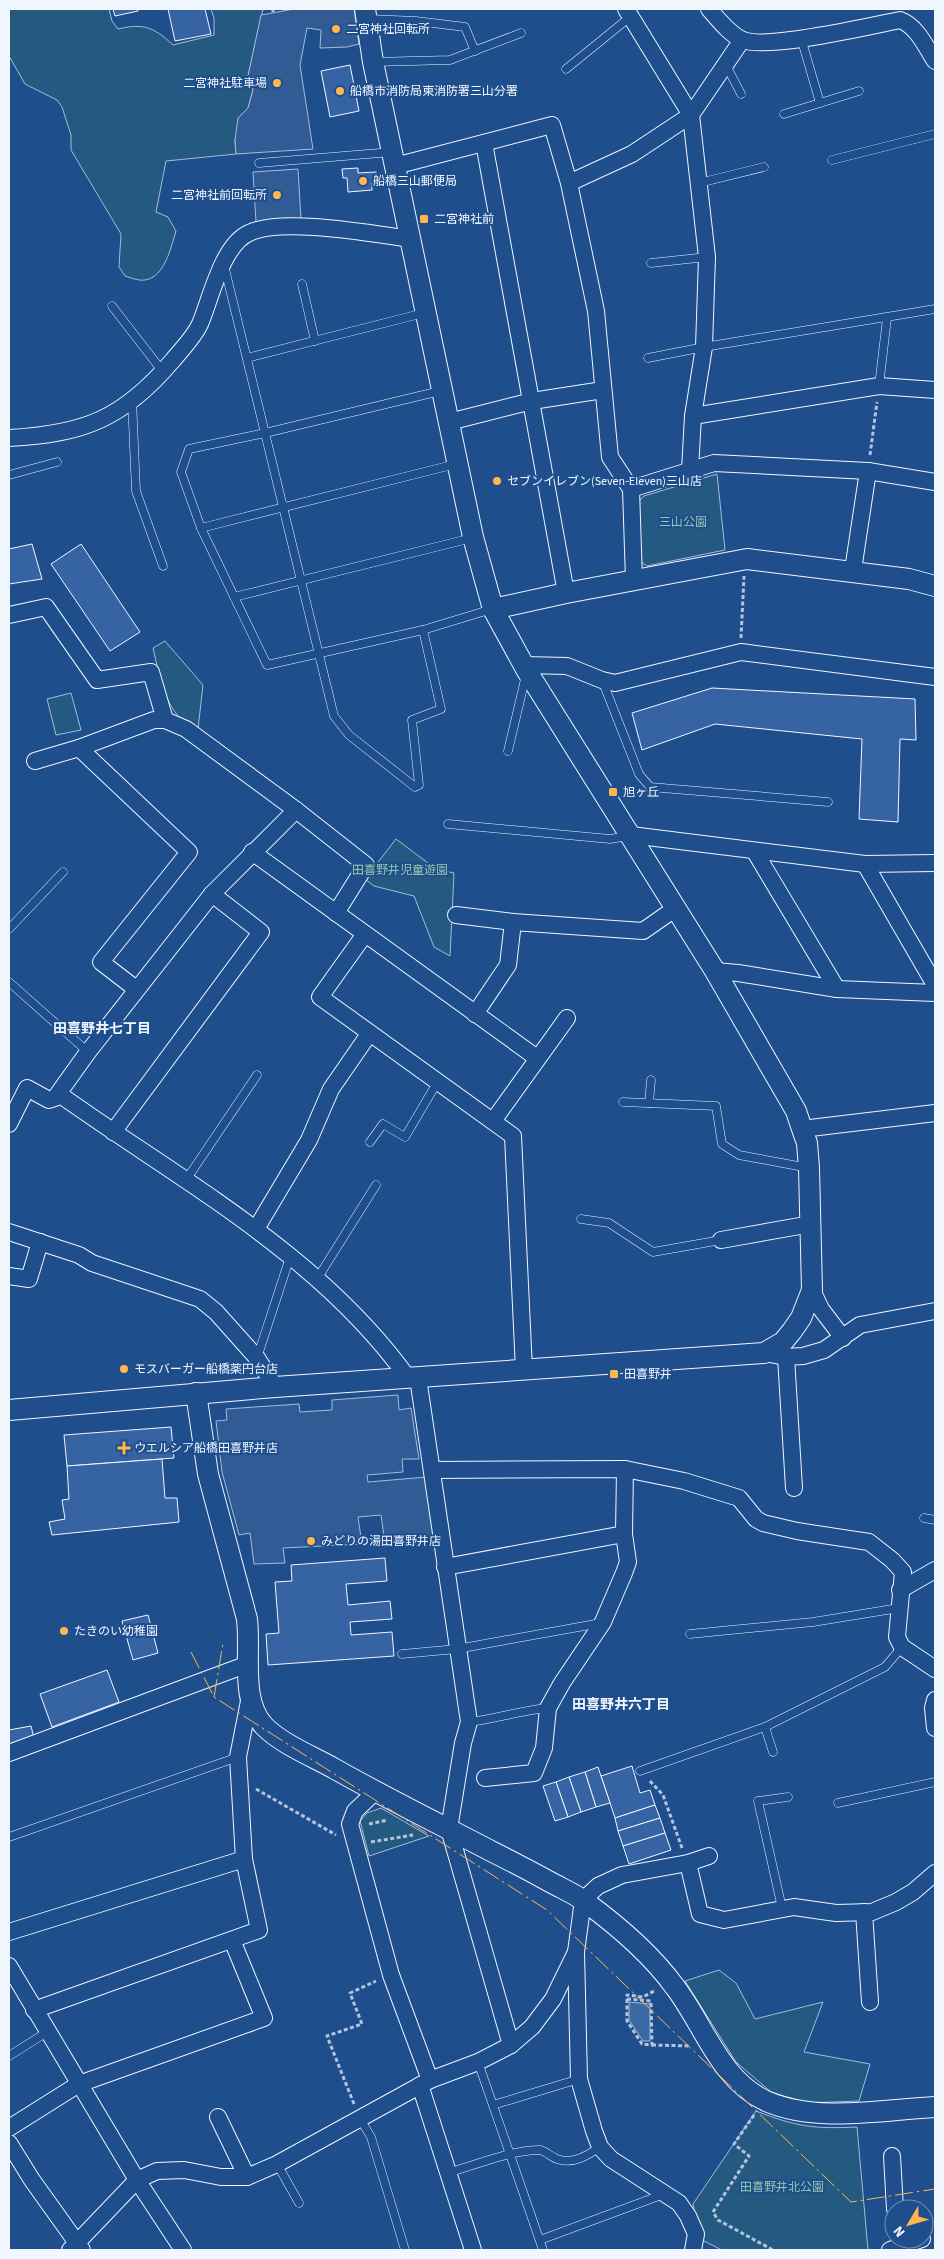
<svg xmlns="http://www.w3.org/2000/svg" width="944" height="2259" font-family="'Source Sans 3','Noto Sans JP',sans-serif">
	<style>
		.green { fill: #245a82; stroke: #a8bbd7 }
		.parking { fill: #305b95; stroke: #a8bbd7 }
		.water { fill: #3b69a3; stroke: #a8bbd7 }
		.building { fill: #3563a3; stroke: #f2f6ff }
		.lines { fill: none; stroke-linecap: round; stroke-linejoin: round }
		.service-casing { stroke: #f2f6ff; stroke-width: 9 }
		.minor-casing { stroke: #f2f6ff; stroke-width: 18 }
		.tertiary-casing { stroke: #f2f6ff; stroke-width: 22 }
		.path { stroke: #b3c4dc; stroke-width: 3; stroke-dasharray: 4 2.5; stroke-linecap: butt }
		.service { stroke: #1f4e8c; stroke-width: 8 }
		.minor { stroke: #1f4e8c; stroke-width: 16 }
		.tertiary { stroke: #1f4e8c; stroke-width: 20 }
		.power { stroke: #ffb74d; stroke-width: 1; stroke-dasharray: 18 4 2.5 4; stroke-linecap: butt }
		.poi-dot { fill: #ffb74d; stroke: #1f4e8c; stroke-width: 2 }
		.labels { text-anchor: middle; stroke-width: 4; stroke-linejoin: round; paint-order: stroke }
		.poi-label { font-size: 12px; fill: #f2f6ff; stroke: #1f4e8c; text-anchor: start }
		.park-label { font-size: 12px; fill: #97c8a6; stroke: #1f4e8c }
		.neighbourhood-label { font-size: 14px; font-weight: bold; fill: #f2f6ff; stroke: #1f4e8c }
	</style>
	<rect width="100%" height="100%" fill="#1f4e8c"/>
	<g class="green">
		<path d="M9,9h100l3,12 6,8c25,-6 36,-2 55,16l41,-10v-17l-3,-9h52l-15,67 5,14 -5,18 -13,32 1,14 -70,7 -10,51 12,5 8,14c-5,16 -11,46 -31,49 -6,1 -14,-2 -20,-4l-6,-9 2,-33 -50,-84v-15l-9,-28 -5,-7 -32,-16 -16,-28z"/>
		<path d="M717,474l8,76 -78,16 -6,-4 -2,-61 5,-5z"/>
		<path d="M165,641l38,44 -5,44c-33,-11 -38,-52 -45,-81z"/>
		<path d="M71,693l10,37 -25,5 -9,-36z"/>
		<path d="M396,839l40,30 18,4 -4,83 -16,-9 -20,-51 -40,-10 -9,-7z"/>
		<path d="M381,1808l48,28 -60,20 -9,-35 7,-8z"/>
		<path d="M719,1970l17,13 19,36 68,-17 -19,50 66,12 -11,37 -53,2 -35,-11 -35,-30 -51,-81z"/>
		<path d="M756,2111c41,16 58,18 101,16l11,123h-146l-22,-11 -7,-35z"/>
	</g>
	<g class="parking">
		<path d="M294,9h60l5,35 -12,3 -27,1 1,-18 -14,-2 -7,37 13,84 -77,5 -1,-14 3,-22 10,-10 5,-18 -5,-14 13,-61z"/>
		<path d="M298,169l3,50 -13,-1 -32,4 -3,-50z"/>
		<path d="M398,1395l1,15 12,-2 8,51h-17l1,13 -36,3 1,7 59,-5 8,64 -50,3 -4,-29 -23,2 4,27 -79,4 2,15 -31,1 -4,-31 -11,2 -17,-63 -6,-51 11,-1 -1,-11 73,-5 1,8 32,-2v-10z"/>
	</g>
	<path class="water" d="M629,2002l21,2v37h-7l-14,-21z"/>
	<g class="building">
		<path d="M113,9h25v2l-23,5z"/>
		<path d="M168,9h37l6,25 -36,7z"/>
		<path d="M350,65l9,46 -29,6 -9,-46z"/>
		<path d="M358,168v5l18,-1 1,11h-5v7l-24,2 -1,-14h-4l-1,-9z"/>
		<path d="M32,544l10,35 -33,5v-35z"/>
		<path d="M81,544l59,88 -30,19 -59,-87z"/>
		<path d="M712,688l203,11 1,41 -16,-1 -2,83 -39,-3 3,-80 -147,-15 -73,26 -10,-37z"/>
		<path d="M171,1427l3,31 -107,8 -3,-31z"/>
		<path d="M162,1459l3,39h12l2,24 -127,13 -3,-13 16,-3 -3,-19 7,-1 -2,-33z"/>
		<path d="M385,1558l2,23 -41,3 2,21 42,-4 2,18 -42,3 1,13 41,-3 2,24 -126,9 -2,-31 13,-1 -4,-51 17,-1 -1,-16z"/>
		<path d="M148,1615l10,38 -25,7 -11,-39z"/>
		<path d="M107,1670l12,32 -67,25 -12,-33z"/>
		<path d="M31,1726l3,12 -25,10v-18z"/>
		<path d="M632,1766l8,27 10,-3 5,15 -40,13 -14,-42z"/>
		<path d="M598,1767l12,36 -14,4 -11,-35z"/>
		<path d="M585,1772l11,35 -15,5 -12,-35z"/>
		<path d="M569,1777l12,35 -13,5 -12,-35z"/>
		<path d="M556,1782l12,35 -13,4 -12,-35z"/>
		<path d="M655,1805l5,13 -42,13 -3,-13z"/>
		<path d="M660,1818l5,15 -42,13 -5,-15z"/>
		<path d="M665,1833l6,17 -42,14 -6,-18z"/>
	</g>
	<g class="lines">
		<g class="service-casing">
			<g id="service">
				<path d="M368,19l48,2 49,6 10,24"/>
				<path d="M801,38l19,65"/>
				<path d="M373,62l77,-2 71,-27"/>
				<path d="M726,65l15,29"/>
				<path d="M566,69l64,-52"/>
				<path d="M784,114l75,-23"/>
				<path d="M832,160l103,-26"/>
				<path d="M259,163l133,-11"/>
				<path d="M699,183l65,-16"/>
				<path d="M651,263l56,-6"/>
				<path d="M224,265l110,451 15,19 66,52 4,-2 -7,-65 29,-11 -18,-79"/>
				<path d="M302,284l13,57"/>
				<path d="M112,306l51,66"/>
				<path d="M247,358l177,-45"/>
				<path d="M648,358l56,-11 231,-38"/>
				<path d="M879,386l8,-68"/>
				<path d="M440,391l-175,42 -76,16 -8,23 20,56 66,137 156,-35 69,-21"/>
				<path d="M132,400l4,91 27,75"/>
				<path d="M9,475l48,-13"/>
				<path d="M201,528l255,-64"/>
				<path d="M234,597l238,-59"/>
				<path d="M602,680l37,94 11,13 178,15"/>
				<path d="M508,751l18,-76"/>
				<path d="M448,824l162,15 18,-3"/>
				<path d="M9,929l54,-57"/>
				<path d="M9,982l79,70"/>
				<path d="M623,1102l93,4 6,38 17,11 70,13"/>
				<path d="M649,1103l2,-23"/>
				<path d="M370,1142l13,-18 22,13 33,-56"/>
				<path d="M186,1180l71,-105"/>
				<path d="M581,1219l28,4 44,29 68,-12"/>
				<path d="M317,1279l59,-94"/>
				<path d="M257,1358l33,-101"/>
				<path d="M924,1518l11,2"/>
				<path d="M690,1634l123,-12 86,-14"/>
				<path d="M402,1654l55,-5 144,-26"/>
				<path d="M469,1722c27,-3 53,-12 79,-14"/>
				<path d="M765,1727l8,25"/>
				<path d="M640,1771l125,-44 120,-60 17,-20"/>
				<path d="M838,1803l97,-21"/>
				<path d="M9,1837l229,-80"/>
				<path d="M782,1908l-24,-107 30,-4"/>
				<path d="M9,2056l38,-24"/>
				<path d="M478,2062l65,188"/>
				<path d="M493,2105l86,-26"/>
				<path d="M360,2119l11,18 34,113"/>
				<path d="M277,2164l22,39"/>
				<path d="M448,2173c27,-8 63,-23 92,-23 6,1 11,7 17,9 16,6 31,-4 43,-12"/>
				<path d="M540,2240l124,-46"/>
			</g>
		</g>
		<g class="minor-casing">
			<g id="minor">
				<path d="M626,9l65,106 16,142 -3,90 -11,69 -3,54"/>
				<path d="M709,9c9,10 21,26 34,31 24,10 127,-14 157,-20 17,6 26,27 35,41"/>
				<path d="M484,143l82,450"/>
				<path d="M395,166l157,-41 17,58 27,128 14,146 21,32 3,91"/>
				<path d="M569,183l63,-29 59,-39 51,-75"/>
				<path d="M693,416l186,-30 56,4"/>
				<path d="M449,422l83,-21 71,-11"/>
				<path d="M9,438c75,-4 114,-19 164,-78 9,-11 21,-23 27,-36 11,-26 22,-79 49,-91 33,-16 124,1 162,6"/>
				<path d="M631,489l83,-26 154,8 67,11"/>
				<path d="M853,570l15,-99"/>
				<path d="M9,615l37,-8 51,73 54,-8 14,48 21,9 110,81 70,55 -30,48"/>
				<path d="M524,665l43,1 35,14 13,3 126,-31 194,25"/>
				<path d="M79,748l110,104 -88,110 35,27"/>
				<path d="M35,761l44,-13 75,-28h11"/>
				<path d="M631,835l234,29 70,-1"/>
				<path d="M252,852l285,206"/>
				<path d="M755,852l82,137"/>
				<path d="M865,864l70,121"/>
				<path d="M456,915l57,7 130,9 33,-23"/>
				<path d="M365,934l-45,63 193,139 11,234"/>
				<path d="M715,971l23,2 99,16 98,4"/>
				<path d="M475,1014l33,-49 5,-43"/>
				<path d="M59,1094c122,87 260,160 349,284"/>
				<path d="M493,1121l74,-103"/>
				<path d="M9,1124l18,-36 22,12 6,-2 33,-46 124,-158 84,-84"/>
				<path d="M802,1129l133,-16"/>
				<path d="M113,1132l148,-200 -49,-38"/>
				<path d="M256,1229l53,-89 22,-51 38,-55"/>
				<path d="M9,1232l70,23 13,8 108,36 16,13 41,46 18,29"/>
				<path d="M721,1240l90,-16"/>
				<path d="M9,1276l20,3 11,-37"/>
				<path d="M812,1290l9,19 22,29"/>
				<path d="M764,1353l22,4 17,-1 21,-6 36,-25 75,-14"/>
				<path d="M786,1357l8,131"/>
				<path d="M418,1378l51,344 -6,21 -14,86 62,216"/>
				<path d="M432,1470l193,-1 59,12 55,17 17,21 7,4 34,8 72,11 23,18 11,12 -6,65 5,10 33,22"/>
				<path d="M445,1567l179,-33"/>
				<path d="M900,1590l35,-20"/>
				<path d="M935,1700l-2,8 2,20"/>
				<path d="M9,1753l239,-89"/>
				<path d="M485,1778l49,-5 10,-25 4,-40 14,-25 41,-61 21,-49 4,-11 -4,-28 1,-65"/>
				<path d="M375,1792l-20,19 -5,13 41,151 39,105"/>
				<path d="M688,1863l12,51 24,6 70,-13 42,6 36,-1 24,-10 17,-10 22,-19"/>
				<path d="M864,1912l6,90"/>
				<path d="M9,1932l235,-73"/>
				<path d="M9,1966l128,214 46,70"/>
				<path d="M34,2010l225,-80 -15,-71 -6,-102 12,-61"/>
				<path d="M420,2085l53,165"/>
				<path d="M218,2117l29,60"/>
				<path d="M9,2128l70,-44 185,-66 -32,-78"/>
				<path d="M9,2143l23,37 50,70"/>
				<path d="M892,2156l3,53"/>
				<path d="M70,2250l67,-70 20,-9 27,-1 37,7h26l30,-13 153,-84 48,-18 33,-17 21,-18 21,-28 23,-47"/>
				<path d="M693,2250l3,-16 -8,-18 -9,-13 -68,-44 -11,-12 -6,-16 -15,-52 -3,-127 7,-52 15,-14 24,-11 66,-12 21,-7"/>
				<path d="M890,2250l32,-11"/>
			</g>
		</g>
		<g class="tertiary-casing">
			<g id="tertiary">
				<path d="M493,609l73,-16 181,-34 162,20 26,7"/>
				<path d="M196,1393l12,81 39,145c4,33 -7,82 17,107 19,19 48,30 71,43 51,29 104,55 156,82 20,10 41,21 61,32 11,6 23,11 32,18 33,24 67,53 91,86 29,38 45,93 91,114 51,22 115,9 169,6"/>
				<path d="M9,1410l266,-23 489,-34 19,-11 9,-11 9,-13 11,-28 -3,-122 -2,-25 -5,-14 -6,-18 -81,-140 -188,-300 -34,-62 -20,-72 -100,-475 -8,-53"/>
			</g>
		</g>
		<g class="path">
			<path d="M273,9v3"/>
			<path d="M870,455l7,-53"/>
			<path d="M741,638l3,-62"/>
			<path d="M650,1781l13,14 19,53"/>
			<path d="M256,1789l80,46"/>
			<path d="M369,1824l19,-4"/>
			<path d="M371,1842l42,-7"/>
			<path d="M627,1999l24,2 1,44 -10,-1 -15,-23v-26l16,2 13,-7"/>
			<path d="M652,2045l39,1"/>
			<path d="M354,2104l-27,-68 35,-12 -12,-31 26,-12"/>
			<path d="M754,2115l-20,29 15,12 -36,56 5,8 55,30"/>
		</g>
		<use href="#service" class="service"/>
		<use href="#minor" class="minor"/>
		<use href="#tertiary" class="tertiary"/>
		<g class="power">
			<path d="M191,1652l23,45 333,213 304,292 84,-13"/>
			<path d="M214,1697l9,-54"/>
		</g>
	</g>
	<g class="poi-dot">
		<circle cx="336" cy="29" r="5"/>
		<circle cx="277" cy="83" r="5"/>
		<circle cx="340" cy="91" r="5"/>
		<circle cx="363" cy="181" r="5"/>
		<circle cx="277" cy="195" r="5"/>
		<rect x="419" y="214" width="10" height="10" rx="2.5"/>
		<circle cx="497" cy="481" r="5"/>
		<rect x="608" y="787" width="10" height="10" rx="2.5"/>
		<circle cx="124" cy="1369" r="5"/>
		<rect x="609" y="1369" width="10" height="10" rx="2.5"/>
		<path d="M121.5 1440.5h5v5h5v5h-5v5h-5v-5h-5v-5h5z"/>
		<circle cx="311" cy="1541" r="5"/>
		<circle cx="64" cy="1631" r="5"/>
	</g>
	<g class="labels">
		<g class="poi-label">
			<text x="346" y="33">二宮神社回転所</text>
			<text x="267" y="87" text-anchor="end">二宮神社駐車場</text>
			<text x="350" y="95">船橋市消防局東消防署三山分署</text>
			<text x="373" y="185">船橋三山郵便局</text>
			<text x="267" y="199" text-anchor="end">二宮神社前回転所</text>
			<text x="434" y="223">二宮神社前</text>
			<text x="507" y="485">セブンイレブン(Seven-Eleven)三山店</text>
			<text x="623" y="796">旭ヶ丘</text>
			<text x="134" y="1373">モスバーガー船橋薬円台店</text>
			<text x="624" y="1378">田喜野井</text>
			<text x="134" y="1452">ウエルシア船橋田喜野井店</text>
			<text x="321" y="1545">みどりの湯田喜野井店</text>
			<text x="74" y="1635">たきのい幼稚園</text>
		</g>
		<g class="park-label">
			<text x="683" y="526">三山公園</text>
			<text x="400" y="874">田喜野井児童遊園</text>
			<text x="782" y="2191">田喜野井北公園</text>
		</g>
		<g class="neighbourhood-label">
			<text x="102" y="1033">田喜野井七丁目</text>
			<text x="621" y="1709">田喜野井六丁目</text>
		</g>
	</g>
	<rect width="944" height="2259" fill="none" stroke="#f2f6ff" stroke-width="20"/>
	<g transform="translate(909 2224) rotate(232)"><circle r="24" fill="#1f4e8c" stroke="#7391ba"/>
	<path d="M0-4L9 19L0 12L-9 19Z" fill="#ffb74d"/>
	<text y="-8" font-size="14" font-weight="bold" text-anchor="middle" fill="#f2f6ff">N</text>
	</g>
</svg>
